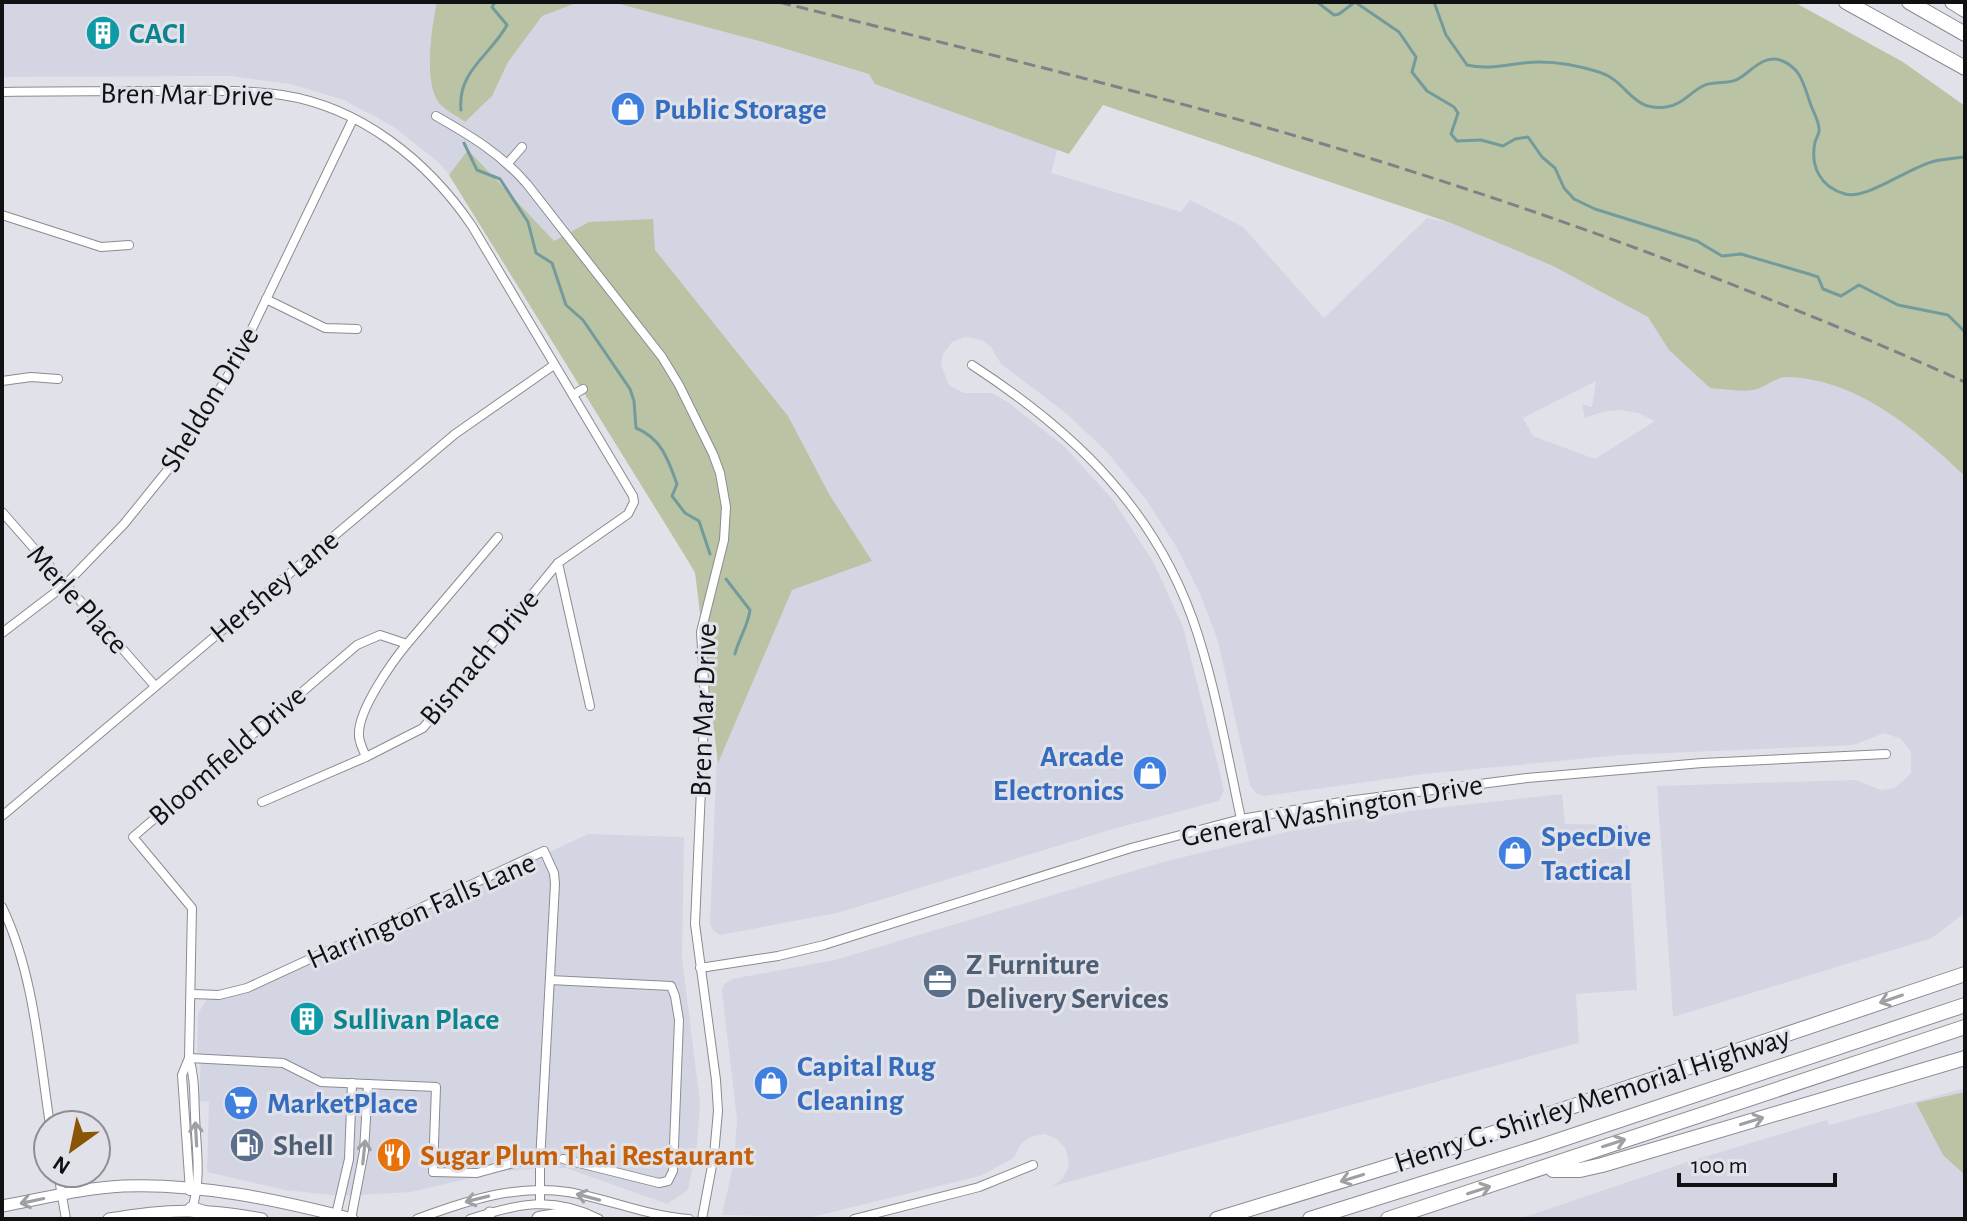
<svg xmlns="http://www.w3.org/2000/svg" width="1967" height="1221" font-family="'Alegreya Sans',sans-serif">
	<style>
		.built { fill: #d4d5e3; fill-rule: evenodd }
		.green { fill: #bac4a4 }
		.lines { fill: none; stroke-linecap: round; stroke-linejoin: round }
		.stream { stroke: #739b9c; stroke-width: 3 }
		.street-casing { stroke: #8a8b92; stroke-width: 10 }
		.secondary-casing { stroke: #8a8b92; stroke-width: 13 }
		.highway-casing { stroke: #8a8b92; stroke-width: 16 }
		.street { stroke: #fff; stroke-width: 8 }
		.secondary { stroke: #fff; stroke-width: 11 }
		.highway { stroke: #fff; stroke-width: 14 }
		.rail { stroke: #808186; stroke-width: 3; stroke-dasharray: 12 6; stroke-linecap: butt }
		.oneway { stroke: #9fa0a1 }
		.labels { text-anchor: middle; stroke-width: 6; stroke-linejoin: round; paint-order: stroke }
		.culture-label { font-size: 30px; font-weight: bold; fill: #0d838f; stroke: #e1e2e9; text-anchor: start }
		.street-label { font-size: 30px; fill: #101113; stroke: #e1e2e9 }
		.shop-label { font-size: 30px; font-weight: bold; fill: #366cbe; stroke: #e1e2e9; text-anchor: start }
		.service-label { font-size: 30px; font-weight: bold; fill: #4e5e75; stroke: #e1e2e9; text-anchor: start }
		.food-label { font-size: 30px; font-weight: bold; fill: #c56008; stroke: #e1e2e9; text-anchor: start }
	</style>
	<rect width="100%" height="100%" fill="#e1e2e9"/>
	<g class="built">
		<path d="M2,2h628l437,111 -16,60 130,39 9,-12 53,27 81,91 103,-100 24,5 102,43 40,21 372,134v492l-33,25 -259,79 -16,-231 199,-6 25,10 14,-2 16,-15v-21l-10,-13 -17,-6 -30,12 -233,10 -197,19 -159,22 -8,-2 -7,-8 -32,-145 -18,-47 -23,-46 -30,-47 -39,-48 -41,-39 -66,-50 -10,-17 -9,-7 -17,-3 -13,5 -9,12 -2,11 8,20 15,8h28l17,10 56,44 48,53 41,63 29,64 41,163 -5,11 -106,28 -276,84 -117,22 -7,-4 -3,-7 9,-223 -23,-124 -21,-43 -203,-334 -34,-38 -44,-35 -50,-27 -54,-16 -60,-8 -228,1zM1596,381l-4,26 -10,-3 3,14 17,-6 18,-2 18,3 17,8 -60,38 -62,-23 -10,-18z"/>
		<path d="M1562,794l3,30 63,1 9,165 -61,4 3,49 -526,143 10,-8 6,-13 -3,-16 -9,-10 -13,-5 -14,3 -10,8 -6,13 -34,18 -168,41 -90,-2 12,-53 3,-42 -15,-129 2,-7 8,-5 103,-19 328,-98 128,-31 118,-20z"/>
		<path d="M588,834l96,3 -2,121 18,145 -3,42 -9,45 -21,14 -101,-36h-23l-46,4 -86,20 -70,4 -56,-6 -78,-18 2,-70 -10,-1 2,-47 -4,-1 1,-39 8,-14 39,-6z"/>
		<path d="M1965,1088v131h-446l165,-56 143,-43 2,5z"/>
	</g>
	<g class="green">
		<path d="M437,2h142l-37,14 -34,46 -16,34 -27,26c-8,-6 -20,-12 -26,-19 -16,-20 -7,-78 -2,-101z"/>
		<path d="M612,2h1182l109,60 62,44v370c-49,-46 -107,-97 -178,-99 -12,0 -22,11 -34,13 -13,2 -29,-1 -43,-2l-41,-38 -21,-33 -95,-51 -102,-43 -348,-118 -34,49 -194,-70 -6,-10 -106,-32z"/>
		<path d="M468,150l86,91 35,-19 64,-3 2,31 133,166 41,78 43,67 -80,29 -74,173 -23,-191 -246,-397z"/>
		<path d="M1965,1092v83l-22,-20 -27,-52z"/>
	</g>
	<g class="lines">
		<g class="stream">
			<path d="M1317,2l17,13 5,-1 16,-12"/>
			<path d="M1355,2l44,30 17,25 -4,15 15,19 27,16 4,6 -7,21 6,7 24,-1 22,6 12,-7 13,-2 14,20 13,11 9,20 10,11 21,10 102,32 25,15 19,-2 68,20 9,3 5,12 18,7 18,-11 39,20 50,10 17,17"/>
			<path d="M1434,2l12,33 21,30c24,6 48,-3 72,-3 21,0 41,4 60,10 29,9 32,40 67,35 16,-2 23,-14 37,-21 11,-6 25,-1 35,-7 13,-7 24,-24 42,-19 23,8 24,28 32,48 3,7 8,16 7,23 0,4 -3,7 -4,11 -5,24 5,45 30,52 22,6 64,-27 90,-33 9,-2 20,-3 30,-4"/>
			<path d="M461,110c-4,-39 30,-55 46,-85l-15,-18 3,-5"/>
			<path d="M464,143l13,27 23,9 28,43 8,31 16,10 14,42 17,15 47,69 4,12 2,27c25,10 32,31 41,56l-5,12 13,17 14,8 11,33"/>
			<path d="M726,579l24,31c-2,16 -11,28 -15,44"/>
		</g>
		<g class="street-casing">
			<g id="street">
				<path d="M2,92c53,-1 106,-1 158,-1 41,0 82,-2 122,4 79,12 146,66 190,131l161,270 1,6 -6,12 -70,49 32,143"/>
				<path d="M436,116c35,20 65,38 91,68l135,173 17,28 34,69 7,19 6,34 -2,33 -23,92 4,68 -10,224 21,156 2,31 -4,44 -12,64"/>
				<path d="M508,163l14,-16"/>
				<path d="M2,215l99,32 28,-2"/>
				<path d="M266,299l59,29 32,1"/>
				<path d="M972,365c104,68 187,147 226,270 19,60 30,123 43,184"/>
				<path d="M2,381l29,-4 27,2"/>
				<path d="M573,395l10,-6"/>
				<path d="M2,512l153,174"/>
				<path d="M2,633l63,-48 59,-61 55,-68 56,-92 118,-245"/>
				<path d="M366,757c-3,-8 -8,-16 -7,-24 0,-24 33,-71 48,-89"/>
				<path d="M262,802l104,-45 57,-29 135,-165"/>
				<path d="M2,816l453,-382 99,-69"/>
				<path d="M2,907c32,66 37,146 48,218"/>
				<path d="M700,968l78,-12 46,-11 307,-97 110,-29 106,-18 180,-23 175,-15 184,-9"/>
				<path d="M550,980l121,6 4,10 4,24 -6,151 -5,10 -9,2 -96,-24"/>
				<path d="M192,994l27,1 28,-7 297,-137 10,22 1,11 -15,278v41"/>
				<path d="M189,1058l94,5 38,19 115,5 -3,85 44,1 40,-11h23"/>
				<path d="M189,1058l-7,17 8,116"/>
				<path d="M58,1173l8,46"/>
				<path d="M192,1209c10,-31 4,-62 3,-94 -1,-20 0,-38 -6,-57l3,-150 -59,-71 224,-192 23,-10 27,9 91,-107"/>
				<path d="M336,1215l13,-56 3,-76"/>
				<path d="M351,1219l13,-68 4,-67"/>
				<path d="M417,1219c49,-18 98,-35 151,-27 41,7 79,24 121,27"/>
				<path d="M470,1219c47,-15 82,-24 129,0"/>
				<path d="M854,1219l125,-32 54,-22"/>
			</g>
		</g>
		<g class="secondary-casing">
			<g id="secondary">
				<path d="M2,1206c40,-7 80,-18 121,-20 77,-3 155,14 229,33"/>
				<path d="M109,1219c58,-10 95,-11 153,0"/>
				<path d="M485,1219l5,-6"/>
			</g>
		</g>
		<g class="highway-casing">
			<g id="highway">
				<path d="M1846,2l119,66"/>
				<path d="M1909,2l56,32"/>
				<path d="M1952,2l13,8"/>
				<path d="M1553,1170h27l22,-5 363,-107"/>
				<path d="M192,1209l31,10"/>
				<path d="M539,1219l18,-3 28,3"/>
				<path d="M1217,1219l235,-72 513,-173"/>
				<path d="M1310,1219l229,-72 426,-142"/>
				<path d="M1388,1219l577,-192"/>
			</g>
		</g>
		<use href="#street" class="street"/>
		<use href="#secondary" class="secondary"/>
		<use href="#highway" class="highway"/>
		<path class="rail" d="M779,2c179,45 358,87 534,139 222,66 440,146 652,241"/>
	</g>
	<defs><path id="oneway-shaft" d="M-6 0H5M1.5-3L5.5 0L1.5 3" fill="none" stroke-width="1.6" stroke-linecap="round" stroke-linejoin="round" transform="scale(2)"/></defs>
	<g class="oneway">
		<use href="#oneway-shaft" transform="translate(1891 999) rotate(161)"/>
		<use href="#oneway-shaft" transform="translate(1752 1121) rotate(-17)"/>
		<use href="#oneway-shaft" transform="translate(196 1134) rotate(-93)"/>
		<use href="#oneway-shaft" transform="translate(1614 1143) rotate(-18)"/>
		<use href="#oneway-shaft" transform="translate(364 1152) rotate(-84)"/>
		<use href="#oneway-shaft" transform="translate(1352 1178) rotate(163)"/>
		<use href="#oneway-shaft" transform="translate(1479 1190) rotate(-18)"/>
		<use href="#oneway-shaft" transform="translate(588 1197) rotate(-165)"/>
		<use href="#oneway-shaft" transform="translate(477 1199) rotate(166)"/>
		<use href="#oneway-shaft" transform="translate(32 1201) rotate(168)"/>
	</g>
	<defs>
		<g id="building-disc" transform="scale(1.8)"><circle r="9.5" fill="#0f9aa8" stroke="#e1e2e9"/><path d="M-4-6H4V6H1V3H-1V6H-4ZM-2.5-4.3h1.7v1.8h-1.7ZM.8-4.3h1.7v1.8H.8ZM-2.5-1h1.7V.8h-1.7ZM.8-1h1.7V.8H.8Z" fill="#fff"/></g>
		<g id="shop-disc" transform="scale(1.8)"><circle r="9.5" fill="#3f7fe0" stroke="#e1e2e9"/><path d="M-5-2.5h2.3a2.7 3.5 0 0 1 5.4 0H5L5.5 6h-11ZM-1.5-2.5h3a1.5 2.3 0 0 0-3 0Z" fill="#fff"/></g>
		<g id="office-disc" transform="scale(1.8)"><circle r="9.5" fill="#5c6f8a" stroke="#e1e2e9"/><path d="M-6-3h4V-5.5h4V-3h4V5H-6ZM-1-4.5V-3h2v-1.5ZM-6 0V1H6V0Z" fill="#fff"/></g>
		<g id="supermarket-disc" transform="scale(1.8)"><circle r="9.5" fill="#3f7fe0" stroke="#e1e2e9"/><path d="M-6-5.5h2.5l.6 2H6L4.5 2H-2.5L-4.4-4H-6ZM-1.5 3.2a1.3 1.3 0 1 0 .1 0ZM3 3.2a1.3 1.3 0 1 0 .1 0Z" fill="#fff"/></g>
		<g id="fuel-disc" transform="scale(1.8)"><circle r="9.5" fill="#5c6f8a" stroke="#e1e2e9"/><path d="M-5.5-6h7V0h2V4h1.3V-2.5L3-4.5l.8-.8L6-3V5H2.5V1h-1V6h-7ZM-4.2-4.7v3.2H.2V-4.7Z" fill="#fff"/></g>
		<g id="restaurant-disc" transform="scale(1.8)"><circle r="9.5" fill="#e8710a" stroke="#e1e2e9"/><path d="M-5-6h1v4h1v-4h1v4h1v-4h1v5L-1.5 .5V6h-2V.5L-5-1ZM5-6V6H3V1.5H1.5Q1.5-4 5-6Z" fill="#fff"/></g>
	</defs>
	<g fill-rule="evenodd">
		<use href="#building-disc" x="103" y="33"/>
		<use href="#shop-disc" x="628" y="109"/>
		<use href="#shop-disc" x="1150" y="773"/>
		<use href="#shop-disc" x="1515" y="853"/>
		<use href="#office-disc" x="940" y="981"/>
		<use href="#building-disc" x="307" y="1019"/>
		<use href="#shop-disc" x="771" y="1083"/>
		<use href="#supermarket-disc" x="241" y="1103"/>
		<use href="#fuel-disc" x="247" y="1145"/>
		<use href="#restaurant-disc" x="394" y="1155"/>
	</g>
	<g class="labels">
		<g class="culture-label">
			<text x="129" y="43">CACI</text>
			<text x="333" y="1029">Sullivan Place</text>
		</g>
		<g class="street-label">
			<text transform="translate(187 94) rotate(1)" y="10">Bren Mar Drive</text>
			<text transform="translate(209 399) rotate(-59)" y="10">Sheldon Drive</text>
			<text transform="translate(274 586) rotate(-40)" y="10">Hershey Lane</text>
			<text transform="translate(78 599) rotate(48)" y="10">Merle Place</text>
			<text transform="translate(479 657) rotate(-50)" y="10">Bismach Drive</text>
			<text transform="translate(703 710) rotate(-88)" y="10">Bren Mar Drive</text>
			<text transform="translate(227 755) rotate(-41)" y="10">Bloomfield Drive</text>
			<text transform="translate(1332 810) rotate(-10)" y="10">General Washington Drive</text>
			<text transform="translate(421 910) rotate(-24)" y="10">Harrington Falls Lane</text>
			<text transform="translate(1592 1099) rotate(-18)" y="10">Henry G. Shirley Memorial Highway</text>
		</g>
		<g class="shop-label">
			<text x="654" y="119">Public Storage</text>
			<text x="1124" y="766" text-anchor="end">Arcade<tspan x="1124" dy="34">Electronics</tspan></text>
			<text x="1541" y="846">SpecDive<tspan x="1541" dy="34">Tactical</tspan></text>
			<text x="797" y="1076">Capital Rug<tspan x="797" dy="34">Cleaning</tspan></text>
			<text x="267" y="1113">MarketPlace</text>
		</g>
		<g class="service-label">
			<text x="966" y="974">Z Furniture<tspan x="966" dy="34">Delivery Services</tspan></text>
			<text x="273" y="1155">Shell</text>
		</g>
		<g class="food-label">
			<text x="420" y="1165">Sugar Plum Thai Restaurant</text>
		</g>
	</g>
	<rect width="1967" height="1221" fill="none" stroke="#101113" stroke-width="8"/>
	<g transform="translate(72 1149) rotate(213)"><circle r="38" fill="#e1e2e9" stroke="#8d8e93" stroke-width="2"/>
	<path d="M0-6L14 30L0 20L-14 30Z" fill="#8b5506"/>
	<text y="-12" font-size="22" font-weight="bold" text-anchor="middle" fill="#101113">N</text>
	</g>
	<path d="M1679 1173v12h156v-12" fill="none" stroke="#101113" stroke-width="4"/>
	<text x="1691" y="1173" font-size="24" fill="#101113" stroke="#e1e2e9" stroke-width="6" paint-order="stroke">100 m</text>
</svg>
